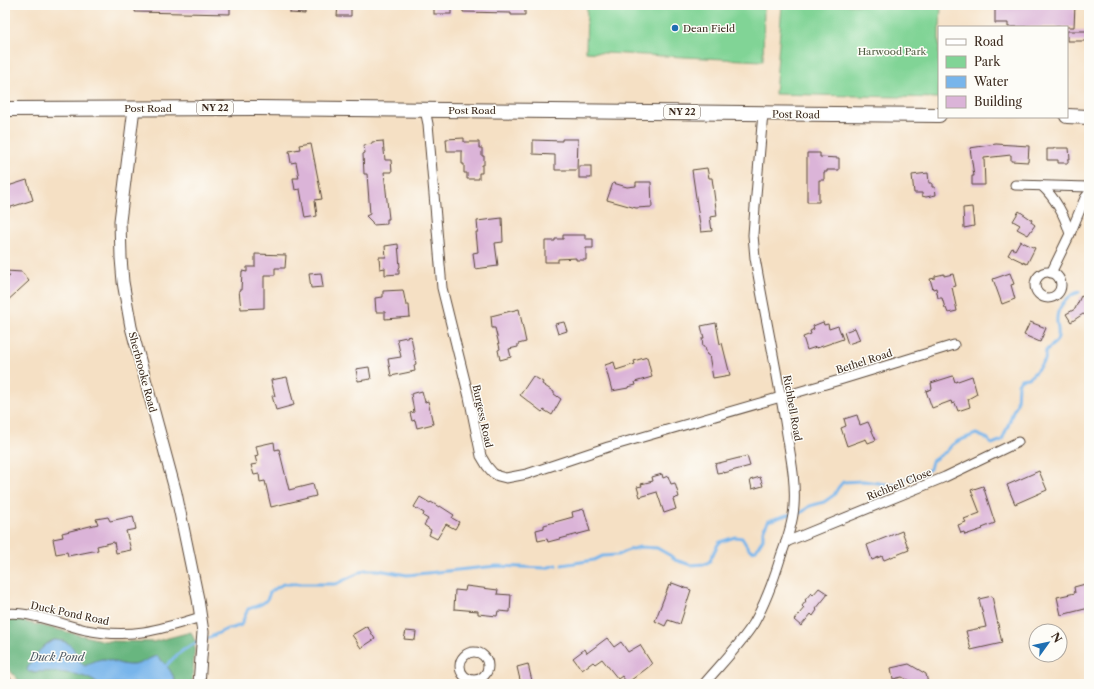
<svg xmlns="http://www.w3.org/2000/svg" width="1094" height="689" font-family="'Libre Caslon Text',serif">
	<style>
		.green { fill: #81d496; stroke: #5e7f5a }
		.forest { fill: #68b67f; stroke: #52704e }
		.water { fill: #78b5eb; stroke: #5a7084 }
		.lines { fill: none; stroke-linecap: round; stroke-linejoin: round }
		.stream { stroke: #78b5eb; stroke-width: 3 }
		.building { fill: #dbb4d8 }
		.minor-casing { stroke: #574537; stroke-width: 11 }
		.tertiary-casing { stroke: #574537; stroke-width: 13 }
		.primary-casing { stroke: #574537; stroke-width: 16 }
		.minor { stroke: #fff; stroke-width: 9 }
		.tertiary { stroke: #fff; stroke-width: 11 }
		.primary { stroke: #fff; stroke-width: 14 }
		.poi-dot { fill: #1f6fb2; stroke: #fdfcf7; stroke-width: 1.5 }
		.labels { text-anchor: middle; stroke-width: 3; stroke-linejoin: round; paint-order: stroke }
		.shield { fill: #fdfcf7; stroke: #75695f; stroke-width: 1 }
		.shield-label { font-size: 9px; font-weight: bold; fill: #3b2a1e }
		.poi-label { font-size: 10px; fill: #3b2a1e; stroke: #fdfcf7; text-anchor: start }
		.park-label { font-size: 10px; fill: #505d42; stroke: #fdfcf7 }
		.street-label { font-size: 10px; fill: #3b2a1e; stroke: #fdfcf7 }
		.water-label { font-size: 11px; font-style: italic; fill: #505b66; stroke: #fdfcf7 }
	</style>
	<rect width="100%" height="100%" fill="#fdfcf7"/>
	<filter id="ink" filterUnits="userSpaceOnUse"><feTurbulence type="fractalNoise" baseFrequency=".025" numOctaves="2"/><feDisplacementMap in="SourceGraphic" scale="8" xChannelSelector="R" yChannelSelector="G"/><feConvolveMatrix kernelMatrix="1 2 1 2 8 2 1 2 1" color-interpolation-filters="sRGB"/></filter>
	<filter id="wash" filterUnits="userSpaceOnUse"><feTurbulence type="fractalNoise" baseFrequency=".012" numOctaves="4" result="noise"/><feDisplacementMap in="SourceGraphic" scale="16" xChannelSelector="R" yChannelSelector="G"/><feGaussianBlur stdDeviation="0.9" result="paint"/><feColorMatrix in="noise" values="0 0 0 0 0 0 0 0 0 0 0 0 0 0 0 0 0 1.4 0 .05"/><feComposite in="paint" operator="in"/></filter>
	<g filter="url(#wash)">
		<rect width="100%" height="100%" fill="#f5e0c4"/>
		<g class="green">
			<path d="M587,5h177l-1,56 -177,-9z"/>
			<path d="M782,5h159l-1,22h-1v71l-164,-4z"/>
		</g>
		<path class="forest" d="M5,620h12l88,21 48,1 38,-10 4,9 -3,43h-17c0,-10 -11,-22 -18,-28 -9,2 -15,8 -24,9 -13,1 -21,-6 -30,-6 -6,1 -13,4 -18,7l-5,-3 -1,-4 -15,-18c-3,0 -7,-1 -9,-1 -9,0 -26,22 -28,30l2,2c20,-1 54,-1 69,12h-76l-17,-19z"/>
		<path class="water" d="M55,640c5,1 11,1 15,5 7,5 7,17 15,21 5,-3 11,-6 17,-7 10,0 18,7 31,6 9,-1 15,-7 24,-9 7,6 18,18 18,28h-77c-15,-13 -50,-13 -69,-12l-2,-2c3,-10 17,-27 28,-30z"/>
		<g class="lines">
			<g class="stream">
				<path d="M562,565l32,-5 8,-4 16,-1 8,-4 14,-4 17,1 14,8 4,4 16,5 14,-1 4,-2 8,-16 3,-4 15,-5 7,1 6,10 4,3 4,-1 7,-11v-8l5,-10 19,-6 14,-2 9,-7 14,-4 10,-7 4,-7 5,-6 20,-1 30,4 19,-9 5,1 13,-8 2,-8 15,-10 5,-6 6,-4 18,-7 12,5 2,4 2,1 10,-4 6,-14 5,-15 4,-7 1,-20 3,-5 8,-1 6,-6 10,-12 1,-9c3,-4 10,-8 11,-11 3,-6 0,-14 0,-19 -1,-13 10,-25 22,-29"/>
				<path d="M204,640l23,-11 6,-1 8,-3 7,-16c12,-4 19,-5 22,-17l13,-8h53l29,-14h13l29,5 90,-9 48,2 12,-3"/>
				<path d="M166,666c11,-12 18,-18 33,-24"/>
			</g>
		</g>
		<g id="blocks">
			<g class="building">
				<path d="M136,5h94v9l-95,-2z"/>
				<path d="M290,5h15v9l-15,-1z"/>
				<path d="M338,5h13v11h-14z"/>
				<rect x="434" y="5" width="17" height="9"/>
				<path d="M463,5h62v10h-14v-2l-48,-1z"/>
				<path d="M995,5h80l-1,22h-66v-4h-13z"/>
				<rect x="1067" y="31" width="22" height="10"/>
				<path d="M464,138v4h15v6h3v8h2v9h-2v8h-3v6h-12v-6h-3v-9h-2v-13h-15l-1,-12z"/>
				<path d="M562,139h16l-1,31h-22v-15l-22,-1v-14l29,1z"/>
				<path d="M383,141l2,19h6l1,12h-8l5,47h-2v5l-14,1 -1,-3 -6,-6 4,-2 -3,-40h-3l-1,-20 2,-1 -1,-8 8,-1v-2z"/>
				<path d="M311,143l11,56 -7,1 2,16 -12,2 -5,-29 -5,1 -2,-12h6l-3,-16 -5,1 -2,-12 11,-2 -1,-4z"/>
				<path d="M996,144l33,2 -1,16 -17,-1v-6l-27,3 1,27h-13v-9h2l-4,-28z"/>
				<path d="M1054,148h15l1,11h-2v4h-10v-3h-11v-11h7z"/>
				<path d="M807,153h13v4l19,1v12h-12v2h-3v8h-5v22h-12z"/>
				<rect x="579" y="166" width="12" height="12"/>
				<path d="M707,168l2,10h3l5,38 -7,1 2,14 -11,1 -9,-62z"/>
				<path d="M928,173l1,10h3v4h3l1,8 -10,2 -4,-1v-3h-8l-2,-18z"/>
				<path d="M27,180l6,20 -28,9v-22z"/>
				<path d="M636,182h15l1,25 -16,1 -29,-8 6,-17 14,4 9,-1z"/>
				<path d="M972,207l2,19 -10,2 -1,-20z"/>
				<path d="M1019,211l13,9 -1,2 4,3 -7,10 -11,-6 3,-4 -7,-4z"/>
				<path d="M502,218l1,24 -8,1 3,23 -23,3 -2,-16 5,-1 -2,-20h2l-1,-11z"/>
				<path d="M563,235h22v4h8v9h-7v12h-10v-2l-18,1v3h-13v-21h10v-2h8z"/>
				<path d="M1020,241l15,7 -8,16 -19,-9 4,-7 3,2z"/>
				<path d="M398,244l2,23 -1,1v6l-14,1v-7l-5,1 -1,-12h7l-1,-11z"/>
				<path d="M255,254l31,1 -1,13h-10v7h-11v33l-23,1 -2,-19h2l1,-19 5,1v-5h8z"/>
				<path d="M6,271l16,1 7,9 -24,22v-23l5,-4z"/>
				<path d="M321,273l2,14 -12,1 -2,-14z"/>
				<path d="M1010,273l4,11 -3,1 4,14 -13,5 -9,-25z"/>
				<path d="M944,274v2l9,-2 3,12 -4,1 5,24 -9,2 -2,-5h-1l-3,-10h-4l-2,-10 -3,1 -3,-10 5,-1v-2z"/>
				<path d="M403,290l3,15h3l1,12 -25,2v-7h-9l-1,-14 8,-1v-6z"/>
				<path d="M1081,296l8,4 -2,6 2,1 -4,8 -2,-1 -12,8 -5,-8 9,-5z"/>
				<path d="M519,309l7,33 -8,2v3l-9,2 2,8 -11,3 -2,-10 2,-1 -5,-21h-3l-1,-12z"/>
				<path d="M564,322l3,9 -9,3 -3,-10z"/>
				<path d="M823,322l1,3 4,-1 1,5 9,-3 5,13 -26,9 -1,-1 -9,3 -4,-13 8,-3 -1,-3 4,-2 -1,-3z"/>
				<path d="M1030,322l16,6 -6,14 -16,-7z"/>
				<path d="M716,323l4,21 2,-1 8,32 -17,3 -4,-23h-2l-2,-8h-2l-1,-9h2l-3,-12z"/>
				<path d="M855,328l5,12 -12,4 -4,-12z"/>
				<path d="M411,336l5,28 -2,1 1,6 -24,5 -3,-17 13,-2 -4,-18z"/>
				<path d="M647,357l5,20 -17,5 1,3 -8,2v1l-16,3 -7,-26 9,-3 2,8 19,-6 -1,-3z"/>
				<path d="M369,367l2,12 -13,2 -2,-12z"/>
				<path d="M533,376l10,6 -1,2 12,8v2l7,5 -9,16 -8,-5 -2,2 -22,-17z"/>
				<path d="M953,376l2,6 17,-6 5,18 -9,5 2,8 -12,4 -3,-8 -3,1 -1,-3 -19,7 -6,-17 6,-2 -1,-6z"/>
				<path d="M287,377l7,28 -18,5 -4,-14h3l-4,-16z"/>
				<path d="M422,391l3,11 3,-1 5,23 -16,4 -2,-8 -3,1 -2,-8 4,-1 -3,-18z"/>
				<path d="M857,415l3,10 8,-3 8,18 -8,3 -2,-4 -19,7 -6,-18 5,-2 -2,-7z"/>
				<path d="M274,442l1,8 4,-1 10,41 24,-6 3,12 -45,11 -6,-26 -5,1 -1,-8 -5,1 -3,-10 6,-1 -2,-8 3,-1 -2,-9z"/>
				<path d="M747,456l3,10 -26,7 -1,-1 -6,1 -2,-9z"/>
				<path d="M1039,471l8,19 -32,14 -8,-19z"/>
				<path d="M662,474l1,4 5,-2 3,8 4,-1 4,14 -6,2 3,10 -12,4 -7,-21 -17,5 -3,-10 5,-1 -1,-2 12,-3 -1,-4z"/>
				<path d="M760,477l3,9 -11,3 -2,-9z"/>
				<path d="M983,486l12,37 -13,5 1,1 -18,6 -1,-3 -3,1 -3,-8 8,-3 -2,-3 16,-6 -9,-23z"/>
				<path d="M420,497l10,6 1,-1 8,5 1,-1 14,9 -2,3 7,4 -4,7 -9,-5 -9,15 -8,-4 2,-5 -7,-5 4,-6 -5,-3 1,-3 -10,-6z"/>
				<path d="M584,509l6,22 -42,11 -1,-3 -9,2 -2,-11 8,-2v-3l29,-8 -1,-5z"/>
				<path d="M133,516l3,13 -10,2 5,19 -15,3 -2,-11 -17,4 1,4 -30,6 -1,-4 -11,2 -3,-15 10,-2 -1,-4 36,-9 -2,-5 12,-2 2,4z"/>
				<path d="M902,531l7,19 -25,10 -2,-4 -10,4 -5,-15z"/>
				<path d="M672,583l19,7 -11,34 -12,-4 -3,6 -10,-5 14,-36 2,1z"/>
				<path d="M1089,583v25l-28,7 -4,-18 18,-4 -1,-6z"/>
				<path d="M466,586l32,4 -1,4 14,1 -1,17 -12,-1 -1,5 -19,-2v-3l-24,-2 1,-19 10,1z"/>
				<path d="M819,588l9,6 -12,15 1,1 -4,6 -2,-2 -10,12 -7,-6 10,-12 -2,-2 4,-5 -1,-1 6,-7 2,2z"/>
				<path d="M992,596l10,47 -31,7 -5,-19 20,-4 -7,-28z"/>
				<path d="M367,626l8,13 -14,9 -9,-13z"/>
				<path d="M406,631l10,1 -1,8 -11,-1z"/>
				<path d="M607,638l7,9 7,-5 7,10 12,-7 12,19 -6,5 -19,14 -5,-7 -4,3 -16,-20 -7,5 -2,-2 -11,8 -9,-12 12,-9 2,4z"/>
				<path d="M528,664l4,17 -11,3 -4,-17z"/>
				<path d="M909,664l17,10 2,10h-13l-13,-7 -9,2 -2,-11z"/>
			</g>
		</g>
	</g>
	<g filter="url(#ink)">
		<use href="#blocks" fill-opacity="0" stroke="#574537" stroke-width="1"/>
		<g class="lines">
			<g class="minor-casing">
				<g id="minor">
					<path d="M425,110l3,14 14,164 27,109 12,59 6,10 6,7 5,3 8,2 21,-4 81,-27 235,-68 111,-34"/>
					<path d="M1015,185l74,2"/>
					<path d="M1042,186c14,13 23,31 28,48"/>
					<circle cx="1048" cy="285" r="13"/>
					<path d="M1051,273l19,-39 15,-36 4,-5"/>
					<path d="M786,542l159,-65 73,-35"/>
					<path d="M5,614c21,-4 59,11 81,16 45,9 73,0 115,-13"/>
					<circle cx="474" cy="666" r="14"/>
					<path d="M704,684c17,-20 36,-39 50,-61 12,-21 20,-44 27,-67 6,-16 12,-33 13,-50 2,-26 -4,-52 -8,-78 -9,-57 -21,-113 -31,-170l-2,-23 2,-28 8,-94"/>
				</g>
			</g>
			<g class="tertiary-casing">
				<g id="tertiary">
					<path d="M134,108l-14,113 1,37 2,24 8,45 45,166 22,106 5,33 -4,52"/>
					<path d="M5,681l3,3"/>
				</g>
			</g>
			<g class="primary-casing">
				<g id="primary">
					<path d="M5,109l251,-1 683,7"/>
					<path d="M1067,116l22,1"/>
				</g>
			</g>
			<use href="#minor" class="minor"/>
			<use href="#tertiary" class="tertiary"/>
			<use href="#primary" class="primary"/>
		</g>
	</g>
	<circle class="poi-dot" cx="675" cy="28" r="4"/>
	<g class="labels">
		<g class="shield">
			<rect x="197" y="101" width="36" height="14" rx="3"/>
			<rect x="664" y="105" width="36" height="14" rx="3"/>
		</g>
		<g class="shield-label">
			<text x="215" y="111">NY 22</text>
			<text x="682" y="115">NY 22</text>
		</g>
		<g class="poi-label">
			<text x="683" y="32">Dean Field</text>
		</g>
		<g class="park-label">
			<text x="892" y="55">Harwood Park</text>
		</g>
		<g class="street-label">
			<text x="148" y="112">Post Road</text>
			<text x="472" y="114">Post Road</text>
			<text transform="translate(796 114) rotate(1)" y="4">Post Road</text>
			<text transform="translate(864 361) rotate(-18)" y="4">Bethel Road</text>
			<text transform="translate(143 372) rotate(75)" y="4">Sherbrooke Road</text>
			<text transform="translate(793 408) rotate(80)" y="4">Richbell Road</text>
			<text transform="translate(483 416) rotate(78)" y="4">Burgess Road</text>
			<text transform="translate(899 484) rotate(-22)" y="4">Richbell Close</text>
			<text transform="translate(70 613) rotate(12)" y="4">Duck Pond Road</text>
		</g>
		<g class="water-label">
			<text x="57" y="661">Duck Pond</text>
		</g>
	</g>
	<rect width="1094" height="689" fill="none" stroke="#fdfcf7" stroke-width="20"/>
	<rect x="938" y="26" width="130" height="92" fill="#fdfcf7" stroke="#afa8a0"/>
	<rect x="946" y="39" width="20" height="6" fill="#ffffff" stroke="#afa8a0"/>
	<text x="974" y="46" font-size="12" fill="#3b2a1e">Road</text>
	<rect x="946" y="56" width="20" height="12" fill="#81d496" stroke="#afa8a0"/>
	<text x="974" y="66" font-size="12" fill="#3b2a1e">Park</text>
	<rect x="946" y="76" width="20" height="12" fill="#78b5eb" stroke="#afa8a0"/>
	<text x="974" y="86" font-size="12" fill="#3b2a1e">Water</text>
	<rect x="946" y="96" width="20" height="12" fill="#dbb4d8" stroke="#afa8a0"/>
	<text x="974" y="106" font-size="12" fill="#3b2a1e">Building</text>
	<g transform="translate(1048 643) rotate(57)"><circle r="19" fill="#fdfcf7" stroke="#afa8a0"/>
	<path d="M0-3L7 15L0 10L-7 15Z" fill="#1f6fb2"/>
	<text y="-6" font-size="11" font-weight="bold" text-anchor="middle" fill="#3b2a1e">N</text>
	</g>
</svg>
